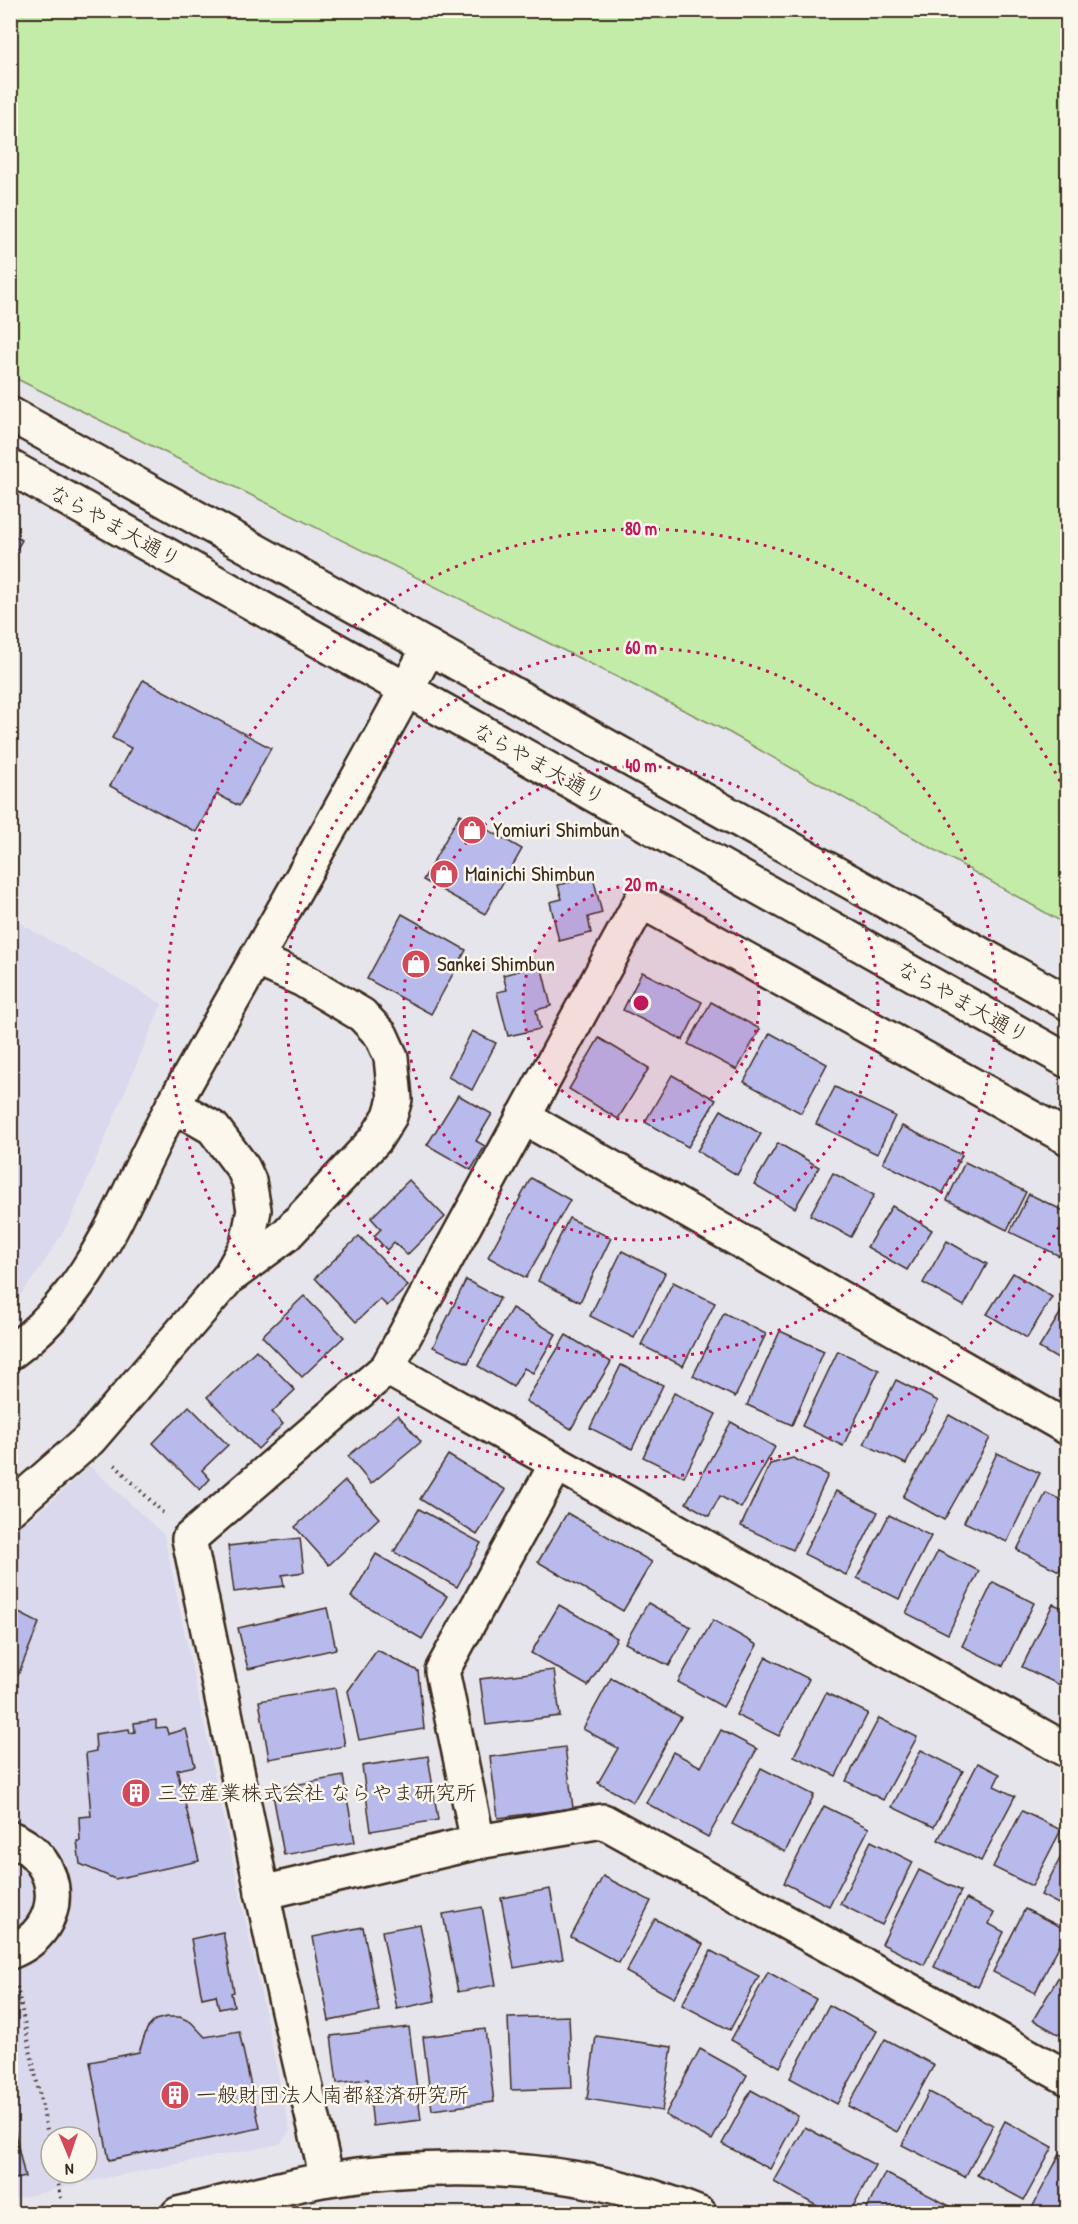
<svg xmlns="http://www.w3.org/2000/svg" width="1078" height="2224" font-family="'Patrick Hand','Klee One',sans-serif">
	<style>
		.built { fill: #d9d8ec; fill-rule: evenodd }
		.green { fill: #c3eca8; stroke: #7f8b63; stroke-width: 1.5 }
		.building { fill: #b9baec; stroke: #3b2a1e; stroke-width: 1.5 }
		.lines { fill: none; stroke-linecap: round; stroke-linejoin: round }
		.minor-casing { stroke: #3b2a1e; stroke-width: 38 }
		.path { stroke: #3b2a1e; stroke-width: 4; stroke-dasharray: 1.5 4.5; stroke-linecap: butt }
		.minor { stroke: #fbf7ec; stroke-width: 33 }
		.ring { fill: none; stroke: #c2185b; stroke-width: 3; stroke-dasharray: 3 6 }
		.labels { text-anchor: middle; stroke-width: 5; stroke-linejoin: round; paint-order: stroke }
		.street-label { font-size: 21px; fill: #3b2a1e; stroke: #fbf7ec }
		.poi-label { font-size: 21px; fill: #3b2a1e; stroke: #fbf7ec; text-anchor: start }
		.centre { fill: #c2185b; stroke: #fbf7ec; stroke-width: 3 }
		.ring-label { font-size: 18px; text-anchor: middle; font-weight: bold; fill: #c2185b; stroke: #fbf7ec; stroke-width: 5; stroke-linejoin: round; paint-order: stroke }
	</style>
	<rect width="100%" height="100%" fill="#e7e5ec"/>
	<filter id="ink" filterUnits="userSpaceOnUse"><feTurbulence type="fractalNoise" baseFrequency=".0167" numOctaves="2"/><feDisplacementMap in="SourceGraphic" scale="12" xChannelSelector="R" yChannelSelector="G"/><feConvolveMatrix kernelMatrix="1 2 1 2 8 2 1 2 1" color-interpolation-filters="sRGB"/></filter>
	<g filter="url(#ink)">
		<g class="built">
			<path d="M11,918l151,86 -92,217 -30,48 -29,38z"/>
			<path d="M90,1466l74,69 126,596 -10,13 -185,36 -84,20 -1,-670 25,-14zM51,2137h36v36h-36z"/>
		</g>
		<path class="green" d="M10,11h1057v914l-337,-192 -719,-357z"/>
		<g class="building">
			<path d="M10,534l12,6 -12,21z"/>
			<path d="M143,680l128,68 -32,58 -22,-12 -21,38 -86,-46 21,-38 -19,-10z"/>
			<path d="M460,814l62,35 -37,65 -62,-34z"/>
			<path d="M593,877l9,36 -14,4 3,16 -32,8 -9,-39 12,-3 -4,-14z"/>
			<path d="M402,914l64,36 -35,64 -64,-35z"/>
			<path d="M541,965l10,41 -15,4 4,19 -32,7 -11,-44 10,-2 -4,-15z"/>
			<path d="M642,972l60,30 -19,38 -60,-30z"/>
			<path d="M711,1002l49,27 -23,41 -49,-26z"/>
			<path d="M472,1031l24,12 -24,47 -24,-13z"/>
			<path d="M770,1033l57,31 -26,49 -57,-31z"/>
			<path d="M599,1038l50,30 -31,51 -49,-30z"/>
			<path d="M672,1075l44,25 -28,47 -43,-25z"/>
			<path d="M835,1087l60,29 -18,38 -61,-30z"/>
			<path d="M458,1095l34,19 -16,27 9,5 -14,24 -44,-25z"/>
			<path d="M721,1110l40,24 -24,41 -40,-24z"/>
			<path d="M902,1126l60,29 -19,38 -60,-30z"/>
			<path d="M778,1143l41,24 -24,41 -41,-24z"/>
			<path d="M965,1162l61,30 -19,38 -60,-30z"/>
			<path d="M833,1173l41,22 -23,42 -41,-22z"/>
			<path d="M531,1178l39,22 -44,78 -38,-21z"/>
			<path d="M409,1180l36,37 -38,38 -13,-13 -7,8 -13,-14 7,-7 -10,-11z"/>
			<path d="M1029,1194l39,19v47l-58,-28z"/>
			<path d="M892,1206l40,24 -25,40 -40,-23z"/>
			<path d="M569,1218l42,20 -31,64 -42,-21z"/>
			<path d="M359,1236l49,50 -21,20 -7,-7 -24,23 -41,-44z"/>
			<path d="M947,1241l40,23 -23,42 -41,-23z"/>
			<path d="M622,1251l43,22 -31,65 -44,-22z"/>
			<path d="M1013,1273l39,24 -25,41 -40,-24z"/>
			<path d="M466,1280l34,18 -32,65 -35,-16z"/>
			<path d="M673,1282l42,21 -32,63 -42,-21z"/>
			<path d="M304,1296l40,41 -42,40 -40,-41z"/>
			<path d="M1064,1307l4,2v56l-29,-17z"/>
			<path d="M512,1308l44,26 -23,39 -9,-5 -11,19 -35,-21z"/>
			<path d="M724,1313l42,21 -31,63 -42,-21z"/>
			<path d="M780,1331l44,20 -32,74 -45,-20z"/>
			<path d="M566,1335l45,27 -40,67 -45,-28z"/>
			<path d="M256,1350l39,40 -23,22 11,12 -25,25 -51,-52z"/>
			<path d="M838,1351l41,19 -36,76 -41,-20z"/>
			<path d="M621,1365l42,20 -31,64 -42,-21z"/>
			<path d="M896,1380l42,21 -32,63 -42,-20z"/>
			<path d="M674,1393l42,21 -32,63 -41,-20z"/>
			<path d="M189,1406l39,39 -26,25 8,9 -10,11 -47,-47z"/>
			<path d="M398,1415l23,27 -50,42 -23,-28z"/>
			<path d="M949,1415l41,23 -46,82 -41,-23z"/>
			<path d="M731,1422l44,25 -34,61 -21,-12 -11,20 -23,-13z"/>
			<path d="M997,1453l43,20 -33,69 -43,-20z"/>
			<path d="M448,1455l58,35 -29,45 -57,-36z"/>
			<path d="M793,1458l35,17 -35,75 -52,-24 29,-62z"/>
			<path d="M345,1481l34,37 -50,47 -34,-38z"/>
			<path d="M836,1491l42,21 -32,63 -42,-21z"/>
			<path d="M1046,1493l22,10v50l-9,18 -42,-21z"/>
			<path d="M419,1509l62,34 -24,44 -63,-35z"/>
			<path d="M567,1513l85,49 -29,49 -85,-49z"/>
			<path d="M889,1515l42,21 -32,63 -42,-21z"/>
			<path d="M300,1538l4,34 -22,3 2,11 -50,6 -6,-46z"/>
			<path d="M938,1551l41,20 -31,63 -42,-21z"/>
			<path d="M376,1554l71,42 -25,43 -71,-42z"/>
			<path d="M993,1582l41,21 -31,63 -41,-20z"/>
			<path d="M648,1603l43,24 -22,39 -44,-23z"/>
			<path d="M1053,1604l15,6v70l-4,7 -42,-20z"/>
			<path d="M559,1605l58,33 -29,48 -57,-33z"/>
			<path d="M327,1608l9,41 -88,20 -10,-41z"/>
			<path d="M11,1609l28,14 -29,72v-84z"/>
			<path d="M713,1620l44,25 -34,62 -45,-25z"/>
			<path d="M377,1650l41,21 6,58 -65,11 -11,-49z"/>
			<path d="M766,1657l43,22 -30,57 -43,-21z"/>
			<path d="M554,1670l6,46 -74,9 -6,-46z"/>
			<path d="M611,1678l70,39 -48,85 -35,-19 20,-35 -35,-19z"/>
			<path d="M335,1688l10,58 -76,13 -10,-58z"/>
			<path d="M826,1693l42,20 -32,63 -42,-20z"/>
			<path d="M879,1718l38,19 -34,63 -37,-19z"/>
			<path d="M156,1720v8l10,-1 2,7 18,-5 9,37 -18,4 22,91 -84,18 -35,-15 -3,-23h3l-1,-24 12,-1 -5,-63 10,-2 -1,-17 34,-5 1,4 5,-1 -1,-9z"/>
			<path d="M721,1730l36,19 -49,88 -62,-34 27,-51 28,15z"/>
			<path d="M565,1747l8,61 -75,10 -8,-61z"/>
			<path d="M921,1750l42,21 -29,56 -42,-20z"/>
			<path d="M428,1756l10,64 -67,11 -9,-65z"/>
			<path d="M978,1763l22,11 -6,12 21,10 -34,65 -43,-21z"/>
			<path d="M761,1768l53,27 -29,57 -53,-28z"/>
			<path d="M343,1776l12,66 -71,13 -12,-66z"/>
			<path d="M824,1806l45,22 -40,78 -45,-23z"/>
			<path d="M1022,1811l39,19 -29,56 -39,-19z"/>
			<path d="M871,1841l42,21 -31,63 -42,-21z"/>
			<path d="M1068,1843v66l-27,-14z"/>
			<path d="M919,1870l42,21 -37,74 -42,-21z"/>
			<path d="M603,1876l48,25 -32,62 -48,-26z"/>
			<path d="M550,1889l13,70 -49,9 -13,-70z"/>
			<path d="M966,1899l28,14 -5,11 15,8 -26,55 -44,-20z"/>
			<path d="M482,1907l14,78 -38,7 -15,-78z"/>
			<path d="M1025,1909l42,21 -32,63 -42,-21z"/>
			<path d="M655,1919l48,25 -29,54 -48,-26z"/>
			<path d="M420,1924l15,77 -38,8 -15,-78z"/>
			<path d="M363,1927l16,84 -50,10 -16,-84z"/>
			<path d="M223,1932l11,60 -3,1 3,13 -15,3 -3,-14 -14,3 -11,-59z"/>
			<path d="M711,1951l48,25 -29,54 -48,-25z"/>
			<path d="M1068,1961v74l-10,-1 -25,-14z"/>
			<path d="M768,1972l48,27 -36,68 -49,-27z"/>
			<path d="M829,2005l48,26 -40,73 -47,-26z"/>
			<path d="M569,2016l3,72 -61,2 -3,-72z"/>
			<path d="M167,2017h13l11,5 14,15 34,-6 21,97 -151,32 -19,-98 49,-10 8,-23 8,-9z"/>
			<path d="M409,2027l12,93 -48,6 -5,-47 -31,4 -6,-47z"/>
			<path d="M485,2029l9,73 -62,8 -9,-73z"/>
			<path d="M596,2036l76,11 -10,64 -75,-12z"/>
			<path d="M885,2039l49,26 -37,67 -49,-26z"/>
			<path d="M700,2049l47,26 -35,65 -47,-25z"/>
			<path d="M751,2090l47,26 -28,53 -48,-25z"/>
			<path d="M929,2092l64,33 -28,52 -63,-32z"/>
			<path d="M10,2111l15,66 -15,3z"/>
			<path d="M1005,2121l48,26 -29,53 -47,-25z"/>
			<path d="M805,2127l70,38 -26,49h-18l-57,-32z"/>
			<path d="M1060,2154l8,4v56h-26l-10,-6z"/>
			<path d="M885,2173l71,36 -2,5h-90z"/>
		</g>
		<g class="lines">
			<g class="minor-casing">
				<g id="minor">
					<path d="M10,414l1058,589"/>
					<path d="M10,467l1058,594"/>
					<path d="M523,1117l545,311"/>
					<path d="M235,1273l51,-38 89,-95 15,-24 5,-17 -4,-42 -10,-22 -19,-20 -59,-35 -47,-21"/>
					<path d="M10,1353c89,-64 114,-161 165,-251 85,-152 173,-301 254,-455"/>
					<path d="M387,1368l681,383"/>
					<path d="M10,1509l80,-70 139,-162 18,-32 7,-35 -5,-29 -6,-13 -30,-40 -40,-23"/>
					<path d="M10,1838c56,22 57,92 0,114"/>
					<path d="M478,1842l-36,-171 114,-206"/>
					<path d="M262,1893l216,-51 125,-21 465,257"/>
					<path d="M327,2179l-50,-216 -88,-424 198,-171 254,-467 427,237"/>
					<path d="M178,2214c50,-12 100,-27 151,-35 126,-19 252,-14 371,35"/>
				</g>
			</g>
			<g class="path">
				<path d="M115,1465l48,48"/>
				<path d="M17,1987l34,162"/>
				<path d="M56,2173l5,25"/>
			</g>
			<use href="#minor" class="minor"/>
		</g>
	</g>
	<circle cx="641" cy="1003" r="118" fill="#c2185b" fill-opacity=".12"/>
	<g class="ring">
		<circle cx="641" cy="1003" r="118"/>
		<circle cx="641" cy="1003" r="237"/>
		<circle cx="641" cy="1003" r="355"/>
		<path d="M1067 1211A474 474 0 1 1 1067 795"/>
	</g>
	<defs>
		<g id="shop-disc" transform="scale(1.5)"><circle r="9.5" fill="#d1495b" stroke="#fbf7ec"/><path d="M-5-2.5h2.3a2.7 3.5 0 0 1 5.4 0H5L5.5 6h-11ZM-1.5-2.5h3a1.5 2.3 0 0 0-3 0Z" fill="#fff"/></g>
		<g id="building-disc" transform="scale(1.5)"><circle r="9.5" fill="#d1495b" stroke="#fbf7ec"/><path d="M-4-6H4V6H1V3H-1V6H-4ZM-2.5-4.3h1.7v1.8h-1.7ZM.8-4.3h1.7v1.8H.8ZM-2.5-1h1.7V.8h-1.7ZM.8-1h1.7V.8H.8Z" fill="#fff"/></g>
	</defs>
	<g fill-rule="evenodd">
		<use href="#shop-disc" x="472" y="830"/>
		<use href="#shop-disc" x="444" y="874"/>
		<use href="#shop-disc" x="416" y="964"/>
		<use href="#building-disc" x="136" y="1793"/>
		<use href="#building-disc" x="175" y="2095"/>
	</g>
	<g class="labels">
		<g class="street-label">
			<text transform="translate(115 526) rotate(29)" y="7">ならやま大通り</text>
			<text transform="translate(539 764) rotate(29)" y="7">ならやま大通り</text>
			<text transform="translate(963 1002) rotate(29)" y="7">ならやま大通り</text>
		</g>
		<g class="poi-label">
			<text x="493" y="837">Yomiuri Shimbun</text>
			<text x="465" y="881">Mainichi Shimbun</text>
			<text x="437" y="971">Sankei Shimbun</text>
			<text x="157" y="1800">三笠産業株式会社 ならやま研究所</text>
			<text x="196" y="2102">一般財団法人南都経済研究所</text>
		</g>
	</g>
	<circle cx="641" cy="1003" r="9" class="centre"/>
	<g class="ring-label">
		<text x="641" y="535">80 m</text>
		<text x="641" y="654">60 m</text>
		<text x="641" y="772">40 m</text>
		<text x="641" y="891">20 m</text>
	</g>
	<rect width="1078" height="2224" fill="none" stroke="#fbf7ec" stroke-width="36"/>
	<rect x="18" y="18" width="1042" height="2188" fill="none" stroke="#3b2a1e" stroke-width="2" filter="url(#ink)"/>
	<g transform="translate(69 2155) rotate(178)"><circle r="28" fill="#fbf7ec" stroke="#aea59a" stroke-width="1.5"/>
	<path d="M0-4.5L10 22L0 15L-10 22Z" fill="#d1495b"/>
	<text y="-9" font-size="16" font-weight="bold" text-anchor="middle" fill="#3b2a1e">N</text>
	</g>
</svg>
